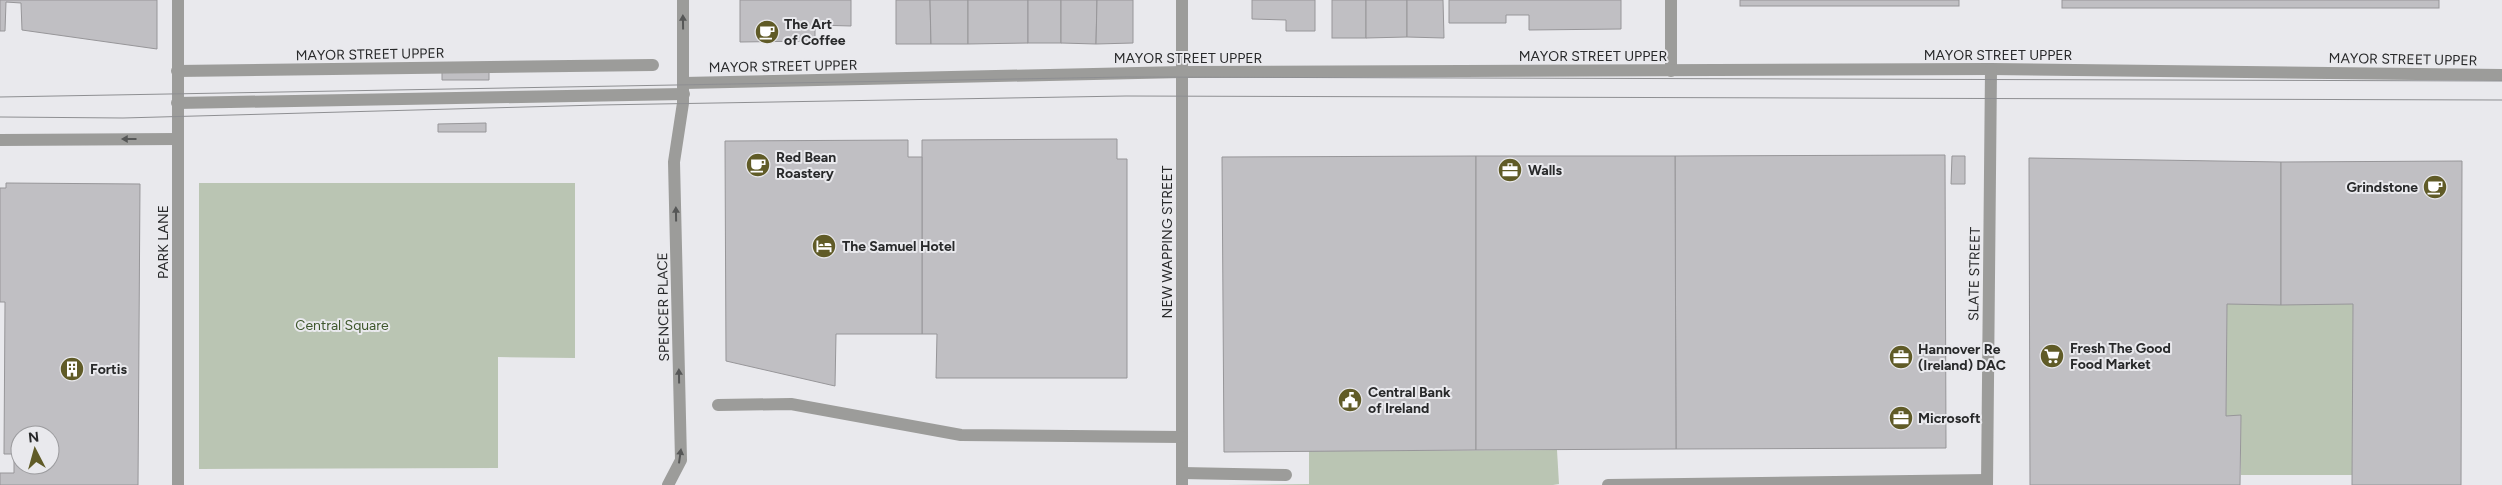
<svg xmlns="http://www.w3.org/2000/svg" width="2502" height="485" font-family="Figtree,sans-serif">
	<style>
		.green { fill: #bac5b3 }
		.building { fill: #c0bfc3; stroke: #979699; fill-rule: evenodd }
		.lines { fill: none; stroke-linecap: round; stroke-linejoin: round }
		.minor { stroke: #9c9c9a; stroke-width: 12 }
		.tram { stroke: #8e8f92; stroke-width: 1 }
		.oneway { fill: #565757 }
		.labels { text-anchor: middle; stroke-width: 4; stroke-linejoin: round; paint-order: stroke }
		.poi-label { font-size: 14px; font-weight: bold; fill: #28292a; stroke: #e9e9ed; text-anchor: start }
		.street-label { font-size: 14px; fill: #28292a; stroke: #e9e9ed }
		.park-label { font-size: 14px; fill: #3e572c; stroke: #e9e9ed }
	</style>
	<rect width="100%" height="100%" fill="#e9e9ed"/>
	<g class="green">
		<path d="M199,183h376v175l-77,-1v111l-299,1z"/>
		<path d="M2227,304h126l-1,171h-111v-59h-15z"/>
		<path d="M1557,450l2,34 -6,1h-326l82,-1v-33z"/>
	</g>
	<g class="building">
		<path d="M0,0h157v49l-135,-19 -1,-27 -15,-1 -1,29h-5z"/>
		<path d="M740,0h111v26l-36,-1v16l-75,1z"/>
		<path d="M896,0h34l1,44h-35z"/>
		<path d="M930,0h38v44h-37z"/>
		<path d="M968,0h60v43l-60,1z"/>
		<rect x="1028" y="0" width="33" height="43"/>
		<path d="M1061,0h36l-1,44 -35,-1z"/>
		<path d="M1097,0h36v43l-37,1z"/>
		<path d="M1252,0h63v31h-29v-11l-34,-1z"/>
		<rect x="1332" y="0" width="34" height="38"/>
		<path d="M1366,0h41v37l-41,1z"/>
		<path d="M1407,0h36l1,38 -37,-1z"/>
		<path d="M1449,0h172v29l-92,1v-15h-23v8h-57z"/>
		<rect x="1740" y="0" width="219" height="6"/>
		<rect x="2062" y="0" width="377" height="8"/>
		<path d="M489,70v10h-47v-9z"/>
		<path d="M486,123v9h-48v-8z"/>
		<path d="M1117,139v20h10v219h-191l1,-44h-15v-194z"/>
		<path d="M908,140v17h14v177h-86l-1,52 -109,-25 -1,-220z"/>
		<path d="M1945,155l1,293 -270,1 -1,-293z"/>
		<path d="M1476,156v294l-252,2 -2,-295z"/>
		<path d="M1476,156h199l1,293 -200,1z"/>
		<path d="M1952,156h13v28h-14z"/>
		<path d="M2029,158l252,4v143l-54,-1 -1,112 15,-1 -1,70h-210z"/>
		<path d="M2462,161l-1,324h-109l1,-181 -72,1v-143z"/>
		<path d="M6,183l134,1 -2,301h-138v-12h14v-19h-10l1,-152h-5v-114h6zM20,435h30v30h-30z"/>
	</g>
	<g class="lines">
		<g class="minor">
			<path d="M1182,0v485"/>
			<path d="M177,71l476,-6"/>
			<path d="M1671,71v-71"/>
			<path d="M684,83l498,-11 809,-3 511,6"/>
			<path d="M177,103l507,-9"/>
			<path d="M0,140l178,-1"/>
			<path d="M718,405l73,-1 170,31 221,2"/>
			<path d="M1182,473l104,2"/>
			<path d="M178,485v-485"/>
			<path d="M668,485l13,-25 -7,-298 9,-59v-103"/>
			<path d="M1608,485l379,-5"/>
			<path d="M1987,485l4,-416"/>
		</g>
		<g class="tram">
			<path d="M0,97l1126,-20 1376,4"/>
			<path d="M0,117l123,1 476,-13 527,-9 1376,4"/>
		</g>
	</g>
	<defs><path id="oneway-solid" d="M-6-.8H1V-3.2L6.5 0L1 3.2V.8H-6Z" transform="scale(1.25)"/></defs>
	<g class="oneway">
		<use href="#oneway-solid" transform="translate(683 22) rotate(-91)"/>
		<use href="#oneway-solid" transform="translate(129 139) rotate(180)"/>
		<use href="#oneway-solid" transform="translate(676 214) rotate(-91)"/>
		<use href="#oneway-solid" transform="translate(679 376) rotate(-91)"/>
		<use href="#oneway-solid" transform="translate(680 456) rotate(-82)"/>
	</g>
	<defs>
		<g id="cafe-disc" transform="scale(1.25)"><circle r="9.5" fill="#605b27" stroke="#e9e9ed"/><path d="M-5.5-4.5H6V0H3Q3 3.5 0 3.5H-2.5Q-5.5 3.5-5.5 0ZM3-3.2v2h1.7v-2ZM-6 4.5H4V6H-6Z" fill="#fff"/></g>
		<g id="office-disc" transform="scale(1.25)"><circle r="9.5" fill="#605b27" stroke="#e9e9ed"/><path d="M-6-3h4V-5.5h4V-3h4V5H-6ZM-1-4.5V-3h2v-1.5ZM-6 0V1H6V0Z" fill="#fff"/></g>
		<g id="hotel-disc" transform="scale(1.25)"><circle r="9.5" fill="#605b27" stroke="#e9e9ed"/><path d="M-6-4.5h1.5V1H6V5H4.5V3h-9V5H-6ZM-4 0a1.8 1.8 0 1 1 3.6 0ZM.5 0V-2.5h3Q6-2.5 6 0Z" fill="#fff"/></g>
		<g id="supermarket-disc" transform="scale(1.25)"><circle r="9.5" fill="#605b27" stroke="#e9e9ed"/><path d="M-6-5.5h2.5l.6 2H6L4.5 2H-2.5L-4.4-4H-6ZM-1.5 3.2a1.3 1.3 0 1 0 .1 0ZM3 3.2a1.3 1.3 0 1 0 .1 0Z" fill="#fff"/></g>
		<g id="building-disc" transform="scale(1.25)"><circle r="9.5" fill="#605b27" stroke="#e9e9ed"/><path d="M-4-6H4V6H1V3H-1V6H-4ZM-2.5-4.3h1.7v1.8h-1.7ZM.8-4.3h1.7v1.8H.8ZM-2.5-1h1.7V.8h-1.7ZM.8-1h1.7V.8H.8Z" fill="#fff"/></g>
		<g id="civic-disc" transform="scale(1.25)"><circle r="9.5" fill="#605b27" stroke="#e9e9ed"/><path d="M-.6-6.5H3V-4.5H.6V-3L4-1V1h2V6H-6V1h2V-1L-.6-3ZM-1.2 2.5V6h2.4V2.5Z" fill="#fff"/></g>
	</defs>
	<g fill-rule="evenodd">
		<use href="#cafe-disc" x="767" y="32"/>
		<use href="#cafe-disc" x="758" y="165"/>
		<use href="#office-disc" x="1510" y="170"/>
		<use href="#cafe-disc" x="2435" y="187"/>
		<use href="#hotel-disc" x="824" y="246"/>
		<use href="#supermarket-disc" x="2052" y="356"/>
		<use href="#office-disc" x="1901" y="357"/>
		<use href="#building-disc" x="72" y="369"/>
		<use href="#civic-disc" x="1350" y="400"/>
		<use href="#office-disc" x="1901" y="418"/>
	</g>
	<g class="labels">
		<g class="poi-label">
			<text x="784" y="29">The Art<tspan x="784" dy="16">of Coffee</tspan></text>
			<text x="776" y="162">Red Bean<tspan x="776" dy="16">Roastery</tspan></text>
			<text x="1528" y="175">Walls</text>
			<text x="2418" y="192" text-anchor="end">Grindstone</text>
			<text x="842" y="251">The Samuel Hotel</text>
			<text x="2070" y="353">Fresh The Good<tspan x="2070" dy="16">Food Market</tspan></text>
			<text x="1918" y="354">Hannover Re<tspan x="1918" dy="16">(Ireland) DAC</tspan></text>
			<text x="90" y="374">Fortis</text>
			<text x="1368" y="397">Central Bank<tspan x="1368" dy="16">of Ireland</tspan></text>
			<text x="1918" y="423">Microsoft</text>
		</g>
		<g class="street-label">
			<text transform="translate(370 54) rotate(-1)" y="5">MAYOR STREET UPPER</text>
			<text x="1998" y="60">MAYOR STREET UPPER</text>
			<text x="1593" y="61">MAYOR STREET UPPER</text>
			<text x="1188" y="63">MAYOR STREET UPPER</text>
			<text transform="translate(2403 59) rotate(1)" y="5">MAYOR STREET UPPER</text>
			<text transform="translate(783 66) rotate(-1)" y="5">MAYOR STREET UPPER</text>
			<text transform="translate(163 242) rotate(-90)" y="5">PARK LANE</text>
			<text transform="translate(1167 242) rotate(-90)" y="5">NEW WAPPING STREET</text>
			<text transform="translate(1974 274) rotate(-89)" y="5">SLATE STREET</text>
			<text transform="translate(663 307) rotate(-91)" y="5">SPENCER PLACE</text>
		</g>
		<g class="park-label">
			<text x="342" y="330">Central Square</text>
		</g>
	</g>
	<g transform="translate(35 450) rotate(354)"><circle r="24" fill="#e9e9ed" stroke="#9c9c9f"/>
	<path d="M0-4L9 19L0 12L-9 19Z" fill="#605b27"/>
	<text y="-8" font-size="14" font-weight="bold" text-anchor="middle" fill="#28292a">N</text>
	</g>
</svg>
